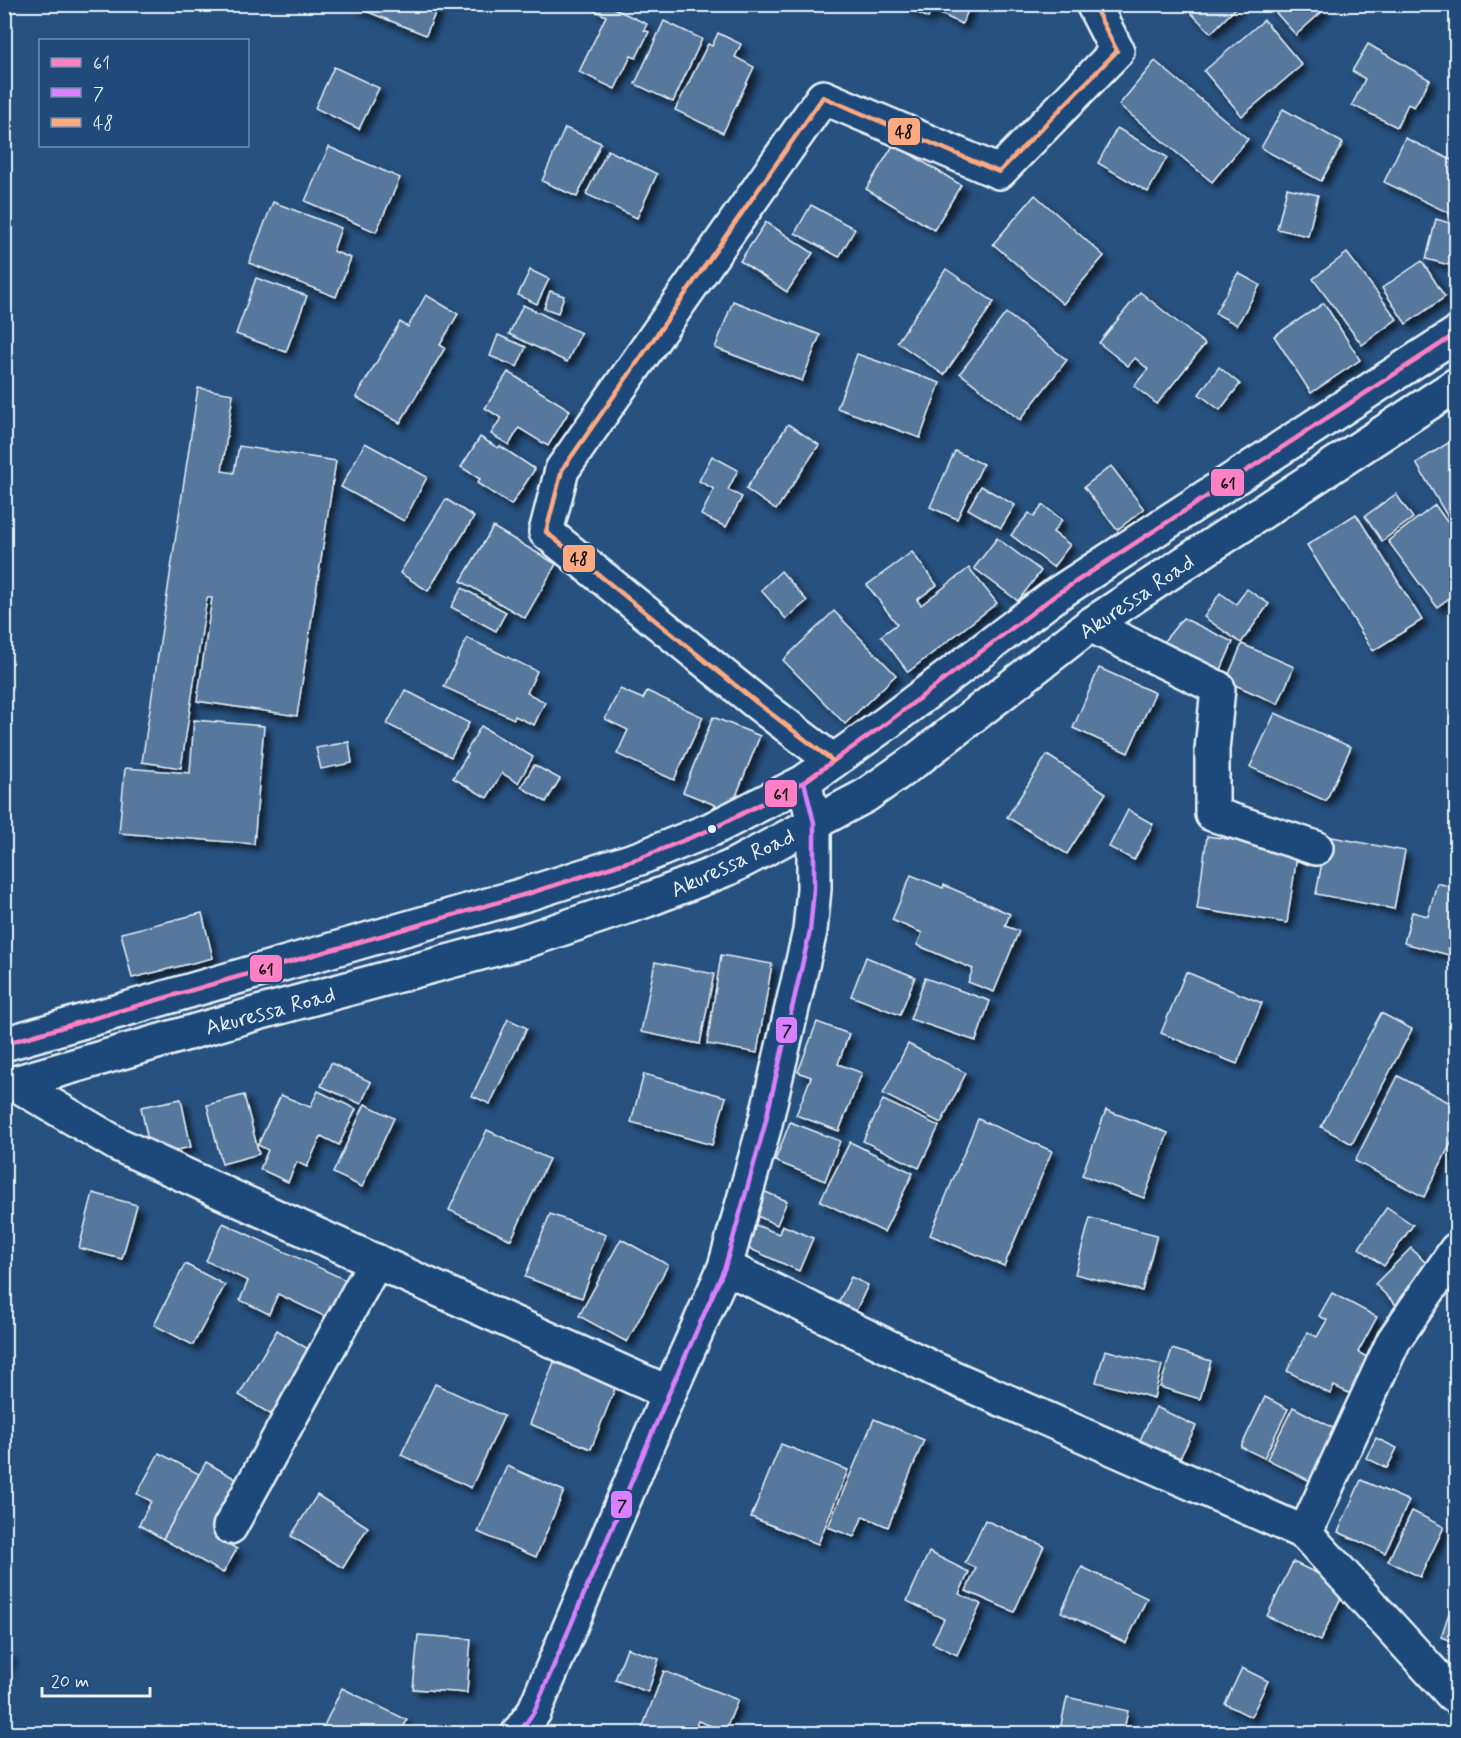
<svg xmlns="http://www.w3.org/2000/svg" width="1461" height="1738" font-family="Mynerve,sans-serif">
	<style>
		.building { fill: #57789d; stroke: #e8f1f8; stroke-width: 1.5; filter: url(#shadow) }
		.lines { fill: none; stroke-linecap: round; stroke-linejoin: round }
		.minor-casing { stroke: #e8f1f8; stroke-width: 38 }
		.trunk-casing { stroke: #e8f1f8; stroke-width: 38 }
		.minor { stroke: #1f4a7a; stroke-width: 33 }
		.trunk { stroke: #1f4a7a; stroke-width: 33 }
		.bus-1-casing { stroke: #1f4a7a; stroke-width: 9 }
		.bus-2-casing { stroke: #1f4a7a; stroke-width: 9 }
		.bus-3-casing { stroke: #1f4a7a; stroke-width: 9 }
		.bus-1 { stroke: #ff80c5; stroke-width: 4.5 }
		.bus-2 { stroke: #d880ff; stroke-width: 4.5 }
		.bus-3 { stroke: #ffa980; stroke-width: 4.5 }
		.bus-dot { fill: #e8f1f8; stroke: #1f4a7a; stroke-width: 2 }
		.labels { text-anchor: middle; stroke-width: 5; stroke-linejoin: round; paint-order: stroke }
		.street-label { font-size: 22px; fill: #e8f1f8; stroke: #1f4a7a }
		.line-badge { stroke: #1f4a7a; stroke-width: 2 }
		.pale-badge-label { font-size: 16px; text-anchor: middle; font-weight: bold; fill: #111 }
	</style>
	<defs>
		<filter id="shadow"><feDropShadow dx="5.5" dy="5.5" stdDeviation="3" flood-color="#0009"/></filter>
	</defs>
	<rect width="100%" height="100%" fill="#27517f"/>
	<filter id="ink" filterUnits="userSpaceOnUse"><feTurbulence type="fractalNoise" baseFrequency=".0167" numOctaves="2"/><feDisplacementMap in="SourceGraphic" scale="12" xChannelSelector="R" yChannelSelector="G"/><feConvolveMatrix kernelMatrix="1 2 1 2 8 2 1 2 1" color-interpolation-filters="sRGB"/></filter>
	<g filter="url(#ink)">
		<g class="building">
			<path d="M354,4h85l-13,31 -73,-29z"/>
			<path d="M599,4h18l-2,5 32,15 -3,6 5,2 -13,26 -5,-2 -16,33 -36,-17 27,-56 -11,-5z"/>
			<path d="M900,4h71l-9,20 -30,-14 -4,8z"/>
			<path d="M1195,4h45l-29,29 -22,-22z"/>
			<path d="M1268,4h53l4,5 -29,26z"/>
			<path d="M1264,20l38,45 -60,51 -38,-45z"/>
			<path d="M664,21l38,18 -29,63 -38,-18z"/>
			<path d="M718,33l23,11 -6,13 19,10 -31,66 -48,-23 33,-66 4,2z"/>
			<path d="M1368,44l62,36 -16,27 -6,-3 -11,23 -45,-22 13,-26 -13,-8z"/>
			<path d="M1155,61l93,78 -36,43 -93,-77z"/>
			<path d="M334,67l45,21 -20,41 -44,-21z"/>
			<path d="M1283,109l60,34 -22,38 -60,-33z"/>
			<path d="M565,128l36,15 -24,54 -35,-16z"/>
			<path d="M1117,128l50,29 -19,35 -50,-29z"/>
			<path d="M1405,138l51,24v50l-1,4 -71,-34z"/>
			<path d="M894,144l67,41 -27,45 -68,-41z"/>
			<path d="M329,147l71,31 -24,54 -71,-31z"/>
			<path d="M608,150l49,24 -20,44 -51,-24z"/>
			<path d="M1287,188l31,7 -10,41 -31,-7z"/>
			<path d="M1035,195l69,61 -41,48 -70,-60z"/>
			<path d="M273,202l68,26 -8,23 18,7 -15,39 -87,-34z"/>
			<path d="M811,205l44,24 -16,28 -44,-24z"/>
			<path d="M1436,219l20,6v13l-7,27 -23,-6z"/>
			<path d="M766,222l47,31 -26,39 -47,-31z"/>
			<path d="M1347,253l50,66 -35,26 -49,-66z"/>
			<path d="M1422,261l23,36 -39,27 -24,-36z"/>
			<path d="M946,269l48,33 -50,73 -47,-33z"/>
			<path d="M530,270l19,9 -12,25 -19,-9z"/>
			<path d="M1238,273l22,12 -23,40 -22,-12z"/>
			<path d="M256,278l51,18 -21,56 -50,-18z"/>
			<path d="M550,291l14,5 -6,17 -14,-5z"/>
			<path d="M1140,292l65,52 -48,60 -23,-18 14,-17 -13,-11 -7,8 -29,-23z"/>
			<path d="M426,295l32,19 -18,31 5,3 -45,75 -44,-26 44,-75 8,5z"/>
			<path d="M733,301l87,34 -18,46 -87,-33z"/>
			<path d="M1324,303l36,57 -49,33 -37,-57z"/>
			<path d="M523,305l58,28 -14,29 -58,-28z"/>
			<path d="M1006,313l61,47 -47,60 -60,-47z"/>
			<path d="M498,335l28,12 -9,20 -27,-11z"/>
			<path d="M857,354l83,29 -20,55 -83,-30z"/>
			<path d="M1219,367l21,17 -20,26 -21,-16z"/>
			<path d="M508,372l62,38 -22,36 -29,-18 -10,17 -18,-11 10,-16 -16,-10z"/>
			<path d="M198,388l35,6 -11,77 12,2 5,-27 97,15 -39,255 -100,-15 15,-103h-5l-26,170 -39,-6z"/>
			<path d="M788,424l31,21 -43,65 -30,-21z"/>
			<path d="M480,437l18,11 2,-2 35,23 -24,36 -34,-22 3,-4 -19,-12z"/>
			<path d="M1456,438v93l-40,-68z"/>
			<path d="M365,443l62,34 -23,44 -63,-34z"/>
			<path d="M955,451l28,13 -26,55 -27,-12z"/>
			<path d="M712,456l26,14 -10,20 14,7 -16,30 -25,-12 13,-26 -15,-8z"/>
			<path d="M1111,466l33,43 -27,21 -33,-43z"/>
			<path d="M981,486l34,19 -14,23 -33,-19z"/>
			<path d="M1396,494l17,24 -31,23 -17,-25z"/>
			<path d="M446,499l28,18 -46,74 -28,-18z"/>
			<path d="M1043,505l19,15 -9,12 17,13 -17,22 -42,-32 18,-22 5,4z"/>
			<path d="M1435,505l21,29v59l-19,14 -49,-66z"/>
			<path d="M1356,514l66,106 -49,31 -66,-106z"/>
			<path d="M493,527l63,37 -31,54 -64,-37z"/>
			<path d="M997,538l44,33 -23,30 -44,-33z"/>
			<path d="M912,552l25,33 -20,15 4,5 48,-37 28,35 -89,69 -27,-36 16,-12 -30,-39z"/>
			<path d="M781,571l26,30 -21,18 -25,-29z"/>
			<path d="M462,588l44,24 -10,19 -45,-24z"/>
			<path d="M1247,589l22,15 -28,39 -37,-26 16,-24 16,11z"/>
			<path d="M834,611l62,64 -51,49 -62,-64z"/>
			<path d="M1183,618l50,24 -13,30 -60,-26z"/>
			<path d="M467,638l70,33 -10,22 18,9 -11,23 -19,-9 -1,3 -70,-32z"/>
			<path d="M1242,644l52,23 -16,37 -52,-23z"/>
			<path d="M1099,668l56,25 -27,60 -55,-25z"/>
			<path d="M620,689l23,10 4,-8 56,26 -29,63 -57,-26 11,-24 -23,-11z"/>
			<path d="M405,690l64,33 -18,34 -64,-33z"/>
			<path d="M1275,713l76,34 -25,54 -76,-34z"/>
			<path d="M713,717l47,19 -30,75 -47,-19z"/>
			<path d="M194,720l70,6 -10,118 -135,-11 6,-65 65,5z"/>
			<path d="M481,726l52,31 -15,26 -16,-10 -15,25 -34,-20 15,-24 -2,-2z"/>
			<path d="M349,742l3,21 -31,6 -5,-21z"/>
			<path d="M1047,755l59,38 -39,61 -60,-37z"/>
			<path d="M534,765l26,14 -14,23 -25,-15z"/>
			<path d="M1128,810l25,14 -19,36 -25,-13z"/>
			<path d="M1207,836l91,13 -11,74 -90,-14z"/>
			<path d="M1327,836l78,15 -11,58 -78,-15z"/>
			<path d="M911,875l32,13 1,-3 66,29 -5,12 14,5 -25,61 -26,-10 5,-13 -56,-24 5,-12 -30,-13z"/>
			<path d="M1437,883l19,5v69l-52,-14 8,-31 16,4z"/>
			<path d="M202,913l11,45 -81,20 -11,-45z"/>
			<path d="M721,955l51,9 -15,89 -50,-9z"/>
			<path d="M866,957l49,20 -15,38 -49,-19z"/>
			<path d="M655,962l59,12 -14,70 -59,-12z"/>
			<path d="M1186,972l76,31 -25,61 -76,-31z"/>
			<path d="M925,978l65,23 -14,40 -66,-22z"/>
			<path d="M1381,1013l31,16 -60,115 -31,-17z"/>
			<path d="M508,1019l19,9 -37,76 -18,-8z"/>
			<path d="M817,1022l32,12 -11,30 24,9 -23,58 -43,-16 15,-38 -13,-5z"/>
			<path d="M908,1044l58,29 -25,50 -58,-29z"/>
			<path d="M331,1063l40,19 -10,22 -40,-18z"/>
			<path d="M644,1074l82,23 -14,48 -81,-23z"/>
			<path d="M1398,1076l58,30v27l-32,64 -69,-36z"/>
			<path d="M318,1091l38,18 -17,36 -18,-9 -14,31 -10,-5 -9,20 -28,-13 8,-19 -10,-5 23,-50 29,12z"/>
			<path d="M244,1095l15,59 -37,10 -15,-59z"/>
			<path d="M181,1099l10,48 -40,9 -10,-49z"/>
			<path d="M883,1100l56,26 -20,42 -56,-27z"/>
			<path d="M365,1104l29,14 -32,69 -29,-14z"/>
			<path d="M1106,1110l62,23 -24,65 -62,-23z"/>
			<path d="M978,1119l74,32 -48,115 -74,-31z"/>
			<path d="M790,1122l50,19 -15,40 -50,-20z"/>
			<path d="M487,1130l62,29 -38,81 -62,-30z"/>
			<path d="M850,1142l63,31 -29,59 -64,-31z"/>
			<path d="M763,1191l24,10 -10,24 -24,-11z"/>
			<path d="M93,1193l44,12 -15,54 -43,-11z"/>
			<path d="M1387,1207l26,18 -29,41 -25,-18z"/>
			<path d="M550,1214l56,21 -24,63 -57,-21z"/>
			<path d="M1090,1218l67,17 -15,56 -67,-17z"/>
			<path d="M223,1223l125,58 -18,38 -52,-25 -9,20 -29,-14 8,-19 -42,-20z"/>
			<path d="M753,1224l26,10 3,-9 31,13 -14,33 -55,-25z"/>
			<path d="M621,1239l47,26 -41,77 -48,-26z"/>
			<path d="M1411,1248l22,22 -36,36 -22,-22z"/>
			<path d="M185,1264l40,21 -32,60 -39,-20z"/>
			<path d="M851,1277l17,8 -16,34 -18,-8z"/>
			<path d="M1332,1293l45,24 -19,35 12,7 -19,35 -17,-8 -4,8 -43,-23 21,-39 9,5 10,-17 -8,-4z"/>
			<path d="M277,1330l36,22 -38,65 -36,-22z"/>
			<path d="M1172,1349l39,12 -11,38 -40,-12z"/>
			<path d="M1105,1350l57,15 -8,33 -58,-16z"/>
			<path d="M554,1362l62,24 -25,63 -61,-25z"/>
			<path d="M435,1384l69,32 -33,72 -70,-33z"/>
			<path d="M1265,1397l23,12 -24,49 -23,-11z"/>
			<path d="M1156,1407l40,19 -17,34 -39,-20z"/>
			<path d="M1293,1407l46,24 -27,51 -45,-23z"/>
			<path d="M874,1419l50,21 -36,87 -25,-11 -9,21 -26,-10z"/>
			<path d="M1376,1438l21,10 -10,20 -21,-10z"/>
			<path d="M781,1444l67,26 -30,74 -67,-27z"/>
			<path d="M159,1453l40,21 -36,65 -24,-14 12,-24 -14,-7z"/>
			<path d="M206,1462l42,24 -30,52 19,11 -14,24 -60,-34z"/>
			<path d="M507,1466l57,25 -28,66 -58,-25z"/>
			<path d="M1361,1480l48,21 -24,52 -47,-21z"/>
			<path d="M317,1495l51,32 -25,41 -52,-32z"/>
			<path d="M1412,1511l32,16 -24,50 -32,-16z"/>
			<path d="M985,1520l59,26 -30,66 -48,-21 10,-23 -11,-5z"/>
			<path d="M929,1552l40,20 -10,22 22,10 -24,51 -25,-12 12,-24 -37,-18z"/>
			<path d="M1293,1562l53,25 -26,54 -53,-25z"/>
			<path d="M1082,1567l65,31 -21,45 -65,-31z"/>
			<path d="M1456,1592v50l-15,-5z"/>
			<path d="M418,1635l53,4 -4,54 -54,-4z"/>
			<path d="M627,1648l32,11 -11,33 -33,-12z"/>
			<path d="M4,1652l7,3 -7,17z"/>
			<path d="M1242,1668l26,13 -17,36 -26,-13z"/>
			<path d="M664,1671l74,29 -13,31 -27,-10 -5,13h-53z"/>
			<path d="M342,1688l65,32 -7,14h-80z"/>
			<path d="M1067,1697l61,14 -5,23h-64z"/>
		</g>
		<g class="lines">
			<g class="minor-casing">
				<g id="minor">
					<path d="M1090,625l128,63 -6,62v64l104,34"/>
					<path d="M833,761l-77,-59 -210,-170 16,-62 261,-373 176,75 118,-121 -24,-47"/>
					<path d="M14,1083l103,61 111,51 441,198"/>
					<path d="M1456,1250l-62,90 -89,193 147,161 4,3"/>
					<path d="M725,1267l213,104 367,162"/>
					<path d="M230,1527l146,-266"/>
					<path d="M518,1734l16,-22 135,-319 56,-126 39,-139 46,-197 4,-42v-66l-10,-41"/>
				</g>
			</g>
			<g class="trunk-casing">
				<g id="trunk">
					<path d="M4,1044l526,-151 110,-35 72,-29 92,-47 84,-60 169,-128 399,-260"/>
					<path d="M4,1086l254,-73 267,-72 122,-41 82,-32 136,-72 54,-38 171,-133 366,-240"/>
				</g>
			</g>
			<use href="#minor" class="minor"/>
			<use href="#trunk" class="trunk"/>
			<g class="bus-1-casing">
				<path id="bus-1" d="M4,1044l526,-151 110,-35 72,-29 92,-47 84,-60 169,-128 399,-260"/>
			</g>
			<g class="bus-2-casing">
				<path id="bus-2" d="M518,1734l16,-22 135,-319 56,-126 39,-139 46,-197 4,-42v-66l-10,-41"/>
			</g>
			<g class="bus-3-casing">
				<path id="bus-3" d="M833,761l-77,-59 -210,-170 16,-62 261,-373 176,75 118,-121 -24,-47"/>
			</g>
			<use href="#bus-1" class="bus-1"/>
			<use href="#bus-2" class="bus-2"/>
			<use href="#bus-3" class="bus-3"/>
		</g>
	</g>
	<circle class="bus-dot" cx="712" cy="829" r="5"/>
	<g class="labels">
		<g class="street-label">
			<text transform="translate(1136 596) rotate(-34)" y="8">Akuressa Road</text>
			<text transform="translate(732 862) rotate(-25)" y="8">Akuressa Road</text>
			<text transform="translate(270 1010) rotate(-15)" y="8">Akuressa Road</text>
		</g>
	</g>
	<g class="line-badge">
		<rect x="887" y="117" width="34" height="29" rx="6" fill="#ffa980"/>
		<rect x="1210" y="468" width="35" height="29" rx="6" fill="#ff80c5"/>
		<rect x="562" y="544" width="34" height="29" rx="6" fill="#ffa980"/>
		<rect x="764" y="779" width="34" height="29" rx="6" fill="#ff80c5"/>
		<rect x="249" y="954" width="34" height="29" rx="6" fill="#ff80c5"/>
		<rect x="775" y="1016" width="23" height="28" rx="6" fill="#d880ff"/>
		<rect x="610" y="1490" width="23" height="29" rx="6" fill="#d880ff"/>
	</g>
	<g class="pale-badge-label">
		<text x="904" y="137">48</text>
		<text x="1228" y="489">61</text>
		<text x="579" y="564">48</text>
		<text x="781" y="800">61</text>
		<text x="266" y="975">61</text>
		<text x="787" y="1036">7</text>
		<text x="622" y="1511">7</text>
	</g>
	<rect width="1461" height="1738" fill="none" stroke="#1f4a7a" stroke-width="24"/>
	<rect x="12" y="12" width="1437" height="1714" fill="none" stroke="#e8f1f8" stroke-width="2" filter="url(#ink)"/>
	<rect x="39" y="39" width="210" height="108" fill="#1f4a7a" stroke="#6f8dac" stroke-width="1.5"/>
	<rect x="51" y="58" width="30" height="9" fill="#ff80c5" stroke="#6f8dac" stroke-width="1.5"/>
	<text x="93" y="69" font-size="18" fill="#e8f1f8">61</text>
	<rect x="51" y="88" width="30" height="9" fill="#d880ff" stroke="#6f8dac" stroke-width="1.5"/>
	<text x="93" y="99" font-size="18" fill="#e8f1f8">7</text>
	<rect x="51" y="118" width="30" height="9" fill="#ffa980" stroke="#6f8dac" stroke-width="1.5"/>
	<text x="93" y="129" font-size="18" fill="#e8f1f8">48</text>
	<path d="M42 1687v9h108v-9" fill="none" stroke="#e8f1f8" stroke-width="3"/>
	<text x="51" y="1687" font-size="18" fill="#e8f1f8" stroke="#1f4a7a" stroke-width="4.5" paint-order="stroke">20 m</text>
</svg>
